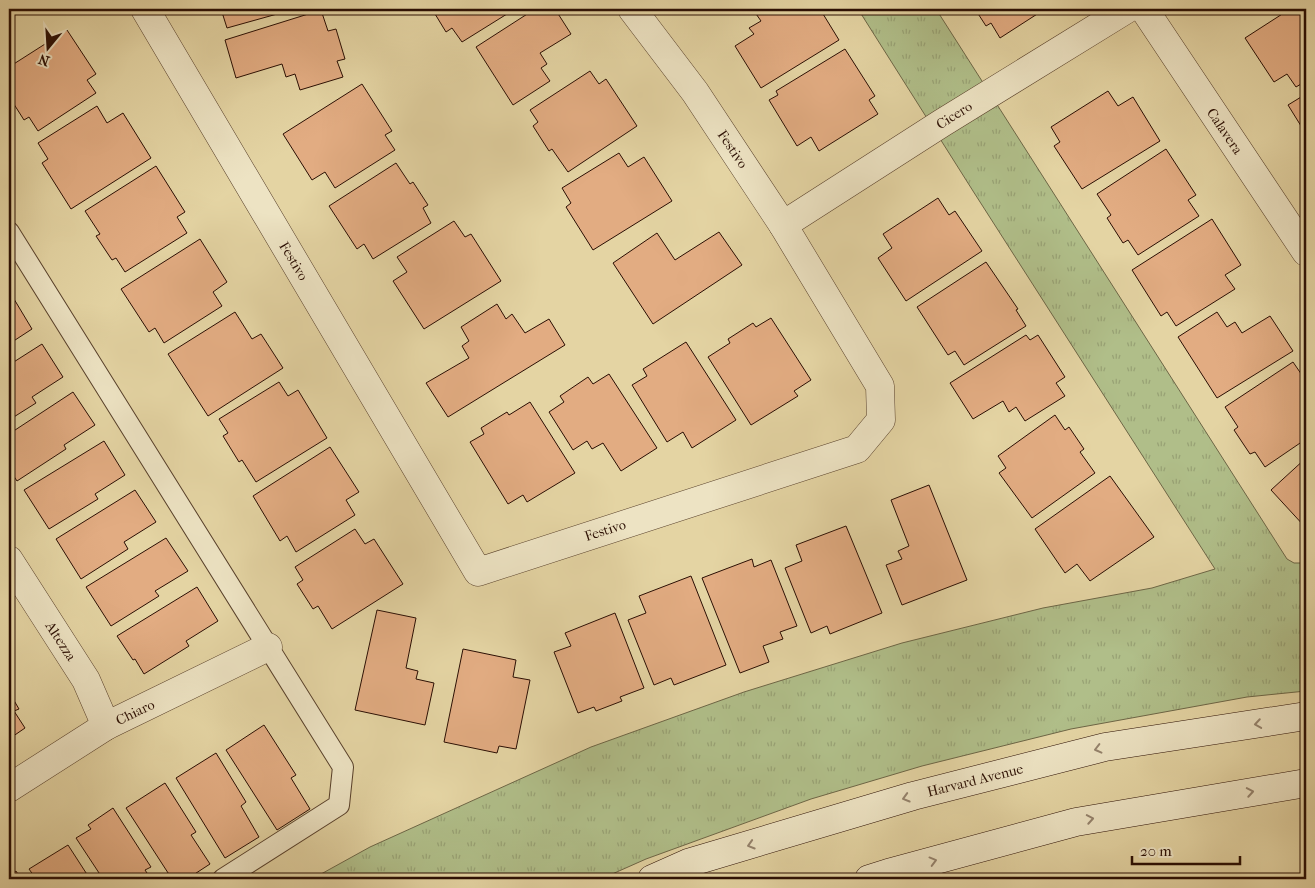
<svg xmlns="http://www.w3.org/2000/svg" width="1315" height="888" font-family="'IM FELL French Canon',serif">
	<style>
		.park { fill: url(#park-tufts); stroke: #6d6646 }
		.building { fill: #e2ac82; stroke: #2a0e03 }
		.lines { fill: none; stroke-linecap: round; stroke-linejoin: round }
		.lane-casing { stroke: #58402b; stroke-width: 22 }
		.street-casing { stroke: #58402b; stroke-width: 29 }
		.secondary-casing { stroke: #2a0e03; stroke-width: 29 }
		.lane { stroke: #ede3c3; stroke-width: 20 }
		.street { stroke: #ede3c3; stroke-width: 28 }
		.secondary { stroke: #ede3c3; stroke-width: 28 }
		.oneway { stroke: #95836d }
		.labels { text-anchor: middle; stroke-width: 4.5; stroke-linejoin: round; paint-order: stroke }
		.street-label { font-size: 14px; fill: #2a0e03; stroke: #ede3c3 }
	</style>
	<defs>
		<pattern id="park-tufts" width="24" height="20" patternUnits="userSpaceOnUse" patternTransform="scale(1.25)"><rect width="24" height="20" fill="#b0be89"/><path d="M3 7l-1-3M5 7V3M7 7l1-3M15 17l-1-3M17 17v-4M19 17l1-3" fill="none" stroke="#98a275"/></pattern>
	</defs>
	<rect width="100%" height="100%" fill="#e4d4a3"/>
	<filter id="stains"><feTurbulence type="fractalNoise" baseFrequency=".004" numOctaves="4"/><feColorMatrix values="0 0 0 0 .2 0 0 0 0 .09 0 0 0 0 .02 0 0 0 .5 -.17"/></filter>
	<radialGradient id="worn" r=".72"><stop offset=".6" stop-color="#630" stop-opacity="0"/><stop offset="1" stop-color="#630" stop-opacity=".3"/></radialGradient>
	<path class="park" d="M858,9h78l351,550 7,4h12v128l-59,6 -176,32 -149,37 -111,33 -165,60 -45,20h-289l58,-32 221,-100 153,-55 158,-49 141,-35 109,-20 63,-19 -242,-378z"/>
	<g class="building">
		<path d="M221,9h74l-68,19z"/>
		<path d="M432,9h83l-53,33 -10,-14 -6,4z"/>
		<path d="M535,9h20l16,25 -31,19 7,11 -6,4 9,13 -37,24 -37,-58z"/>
		<path d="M722,9h12l-9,5z"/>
		<path d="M757,9h63l19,31 -78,48 -26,-42 19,-12 -5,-6 12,-7 -7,-10z"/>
		<path d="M975,9h70l-45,29 -9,-15 -5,3z"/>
		<path d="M1290,9h16v72l-10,6 -9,-13 -13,8 -29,-44z"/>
		<path d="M321,10l7,21 8,-2 9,30 -8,2 6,16 -43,13 -5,-16 -9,3 -4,-13 -46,14 -11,-38z"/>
		<path d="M67,30l29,44 -9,6 9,13 -58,38 -9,-14 -5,3 -14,-22 3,-2 -4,-8v-21z"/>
		<path d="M845,49l30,47 -6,4 9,14 -59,37 -8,-14 -14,9 -28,-46 9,-5 -2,-4z"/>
		<path d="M590,71l9,13 7,-5 31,47 -69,46 -16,-23 -3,2 -16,-25 5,-4 -8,-12z"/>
		<path d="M362,84l30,47 -7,4 10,15 -60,38 -10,-16 -13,8 -29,-46z"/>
		<path d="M1108,91l10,15 15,-9 27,44 -78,48 -28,-43 6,-4 -9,-15z"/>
		<path d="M1306,94v40l-18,-29z"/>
		<path d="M97,106l10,17 16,-10 28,45 -80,51 -29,-46 6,-4 -10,-16z"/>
		<path d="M1166,149l30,46 -8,5 11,16 -61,39 -10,-15 -5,3 -16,-25 4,-3 -14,-21z"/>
		<path d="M619,153l9,14 16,-10 28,44 -79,49 -27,-43 5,-4 -9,-15z"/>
		<path d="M396,163l14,21 3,-2 15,23 -5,3 8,15 -58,36 -9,-15 -7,5 -28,-43z"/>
		<path d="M156,166l29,46 -8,5 10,16 -62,39 -9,-14 -4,2 -16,-24 4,-2 -15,-23z"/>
		<path d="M938,198l11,17 6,-4 27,40 -76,50 -28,-43 14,-10 -9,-14z"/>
		<path d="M1212,219l29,46 -16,10 10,14 -59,37 -9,-14 -6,4 -29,-46z"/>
		<path d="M454,221l11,16 6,-3 30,47 -77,48 -31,-48 14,-9 -10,-15z"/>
		<path d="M719,232l23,33 -89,59 -40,-61 44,-30 18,27z"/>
		<path d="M200,239l27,43 -14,10 9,14 -58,37 -9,-15 -6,4 -28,-43z"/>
		<path d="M986,262l32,47 -2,1 10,16 -62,39 -9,-14 -7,4 -31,-48z"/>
		<path d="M11,294l21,35 -23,15v-48z"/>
		<path d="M497,304l9,15 6,-5 13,19 24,-14 16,26 -117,72 -22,-34 43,-25 -7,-12 7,-5 -8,-14z"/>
		<path d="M235,312l17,27 9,-5 22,34 -75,48 -40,-62z"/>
		<path d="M1217,312l10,15 8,-5 7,11 28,-17 23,35 -76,47 -39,-61z"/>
		<path d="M771,318l40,62 -17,11 4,5 -47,29 -43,-68 22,-14 -2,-4 25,-16 3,4z"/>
		<path d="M1026,335l4,5 8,-5 27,42 -9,6 9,13 -40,25 -9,-14 -7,5 -6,-11 -30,18 -23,-36z"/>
		<path d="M686,342l50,78 -44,28 -9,-16 -16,10 -35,-57 15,-9 -4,-7z"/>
		<path d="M42,344l21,33 -31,20 4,6 -27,17v-55z"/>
		<path d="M1293,362l13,19v58l-41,28 -10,-15 -5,2 -16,-24 4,-3 -13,-20z"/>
		<path d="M609,374l48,74 -36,23 -18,-28 -11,6 -5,-8 -14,9 -24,-38 15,-10 -4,-6 28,-19 5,7z"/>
		<path d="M279,382l9,14 10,-6 29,48 -71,44 -14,-22 -3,2 -16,-26 5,-3 -9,-14z"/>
		<path d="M73,392l22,33 -31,20 2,4 -49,32 -8,-12v-35z"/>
		<path d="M530,402l45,71 -48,29 -4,-7 -15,9 -38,-62 14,-8 -3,-6 26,-16 2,3z"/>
		<path d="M1055,415l10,15 4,-3 15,22 -4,3 15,21 -63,45 -33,-45 7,-5 -8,-12z"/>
		<path d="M104,441l21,34 -30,19 3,5 -49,30 -25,-39z"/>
		<path d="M330,447l29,45 -13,8 9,15 -59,37 -9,-16 -7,5 -27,-45z"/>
		<path d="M1306,458v70l-35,-38z"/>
		<path d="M1110,476l44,61 -64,44 -13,-17 -12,9 -30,-44z"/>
		<path d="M929,485l38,95 -65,25 -16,-40 16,-6 -4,-8 11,-5 -18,-46z"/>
		<path d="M135,490l21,32 -32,20 4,7 -47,30 -25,-40z"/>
		<path d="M846,526l36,87 -52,21 -3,-8 -16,7 -26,-65 17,-7 -6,-16z"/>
		<path d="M355,529l10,15 9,-5 29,45 -71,45 -14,-23 -5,3 -16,-25 6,-4 -8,-13z"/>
		<path d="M166,538l22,33 -33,20 4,5 -48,30 -25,-39z"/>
		<path d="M752,559l2,8 17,-7 26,66 -17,6 3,7 -20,7 6,16 -29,11 -38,-95z"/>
		<path d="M691,576l35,89 -52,20 -3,-7 -17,7 -26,-65 18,-7 -7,-17z"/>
		<path d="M197,587l21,34 -32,20 3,5 -45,28 -9,-15 -2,1 -16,-24z"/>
		<path d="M377,610l39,8 -10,50 12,3 -2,8 18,4 -9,42 -70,-15z"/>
		<path d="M615,613l29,75 -24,9 2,4 -26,10 -2,-4 -16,6 -24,-61 17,-6 -6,-13z"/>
		<path d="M463,649l53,11 -3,17 17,3 -14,69 -17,-3 -2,7 -53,-11z"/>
		<path d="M9,692l10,17 -5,2 11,17 -16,11z"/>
		<path d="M264,725l32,50 -5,3 19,31 -33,21 -51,-80z"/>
		<path d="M216,753l30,49 -5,4 18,31 -34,21 -49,-80z"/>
		<path d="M165,783l31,49 -5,3 19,29 -23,15h-15l-46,-71z"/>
		<path d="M113,808l38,59 -6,3 6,9h-48l-27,-41 15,-9 -3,-4z"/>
		<path d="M68,845l22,34h-54l-7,-10z"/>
		<path d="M16,871l5,8h-12v-3z"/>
	</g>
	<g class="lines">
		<g class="lane-casing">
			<path id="lane" d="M9,232l334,535 -4,38 -116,74"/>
		</g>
		<g class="street-casing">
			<g id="street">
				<path d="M145,9l333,563 379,-123 24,-29 -1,-34 -97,-161 -88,-133 -63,-83"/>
				<path d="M1144,9l162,243"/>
				<path d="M783,225l159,-102 185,-114"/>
				<path d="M9,560l77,120 20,46"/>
				<path d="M9,788l97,-62 162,-79"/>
			</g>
		</g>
		<g class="secondary-casing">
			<g id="secondary">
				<path d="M652,879l36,-16 225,-67 192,-49 201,-31"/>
				<path d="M869,879l19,-6 188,-51 230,-39"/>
			</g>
		</g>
		<use href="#lane" class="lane"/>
		<use href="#street" class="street"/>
		<use href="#secondary" class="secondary"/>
	</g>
	<defs><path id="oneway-chevron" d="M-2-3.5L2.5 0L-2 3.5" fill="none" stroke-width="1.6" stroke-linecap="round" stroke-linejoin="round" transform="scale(1.25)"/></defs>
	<g class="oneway">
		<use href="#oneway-chevron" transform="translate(1258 724) rotate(171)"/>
		<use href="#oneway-chevron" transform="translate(1098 749) rotate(166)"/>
		<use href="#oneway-chevron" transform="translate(1250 792) rotate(-10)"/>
		<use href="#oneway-chevron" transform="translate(906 798) rotate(164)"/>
		<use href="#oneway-chevron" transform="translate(1090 819) rotate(-10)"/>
		<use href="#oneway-chevron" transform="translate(751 845) rotate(163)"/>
		<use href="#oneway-chevron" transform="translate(933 861) rotate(-15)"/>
	</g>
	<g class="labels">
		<g class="street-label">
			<text transform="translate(954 115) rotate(-32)" y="5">Cicero</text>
			<text transform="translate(1225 131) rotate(56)" y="5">Calavera</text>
			<text transform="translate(733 149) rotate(56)" y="5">Festivo</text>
			<text transform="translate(294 261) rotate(59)" y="5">Festivo</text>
			<text transform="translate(605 530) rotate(-18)" y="5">Festivo</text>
			<text transform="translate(61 641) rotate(57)" y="5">Altezza</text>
			<text transform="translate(135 712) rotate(-26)" y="5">Chiaro</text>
			<text transform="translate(975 780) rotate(-14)" y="5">Harvard Avenue</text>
		</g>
	</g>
	<rect width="1315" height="888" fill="none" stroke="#e4d4a3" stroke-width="30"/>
	<rect x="10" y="10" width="1295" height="868" fill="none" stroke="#2a0e03" stroke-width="2.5"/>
	<rect x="15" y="15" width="1285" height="858" fill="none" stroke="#2a0e03"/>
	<g transform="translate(48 48) rotate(198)" stroke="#ede3c3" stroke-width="4" paint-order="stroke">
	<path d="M0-4L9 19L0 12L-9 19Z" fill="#2a0e03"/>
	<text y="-8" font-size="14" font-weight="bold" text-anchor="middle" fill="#2a0e03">N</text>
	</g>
	<path d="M1132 856v8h108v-8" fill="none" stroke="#2a0e03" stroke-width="2.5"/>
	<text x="1140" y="856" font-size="15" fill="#2a0e03" stroke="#ede3c3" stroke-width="4" paint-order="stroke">20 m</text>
	<rect width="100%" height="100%" filter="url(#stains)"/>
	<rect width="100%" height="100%" fill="url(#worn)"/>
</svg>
